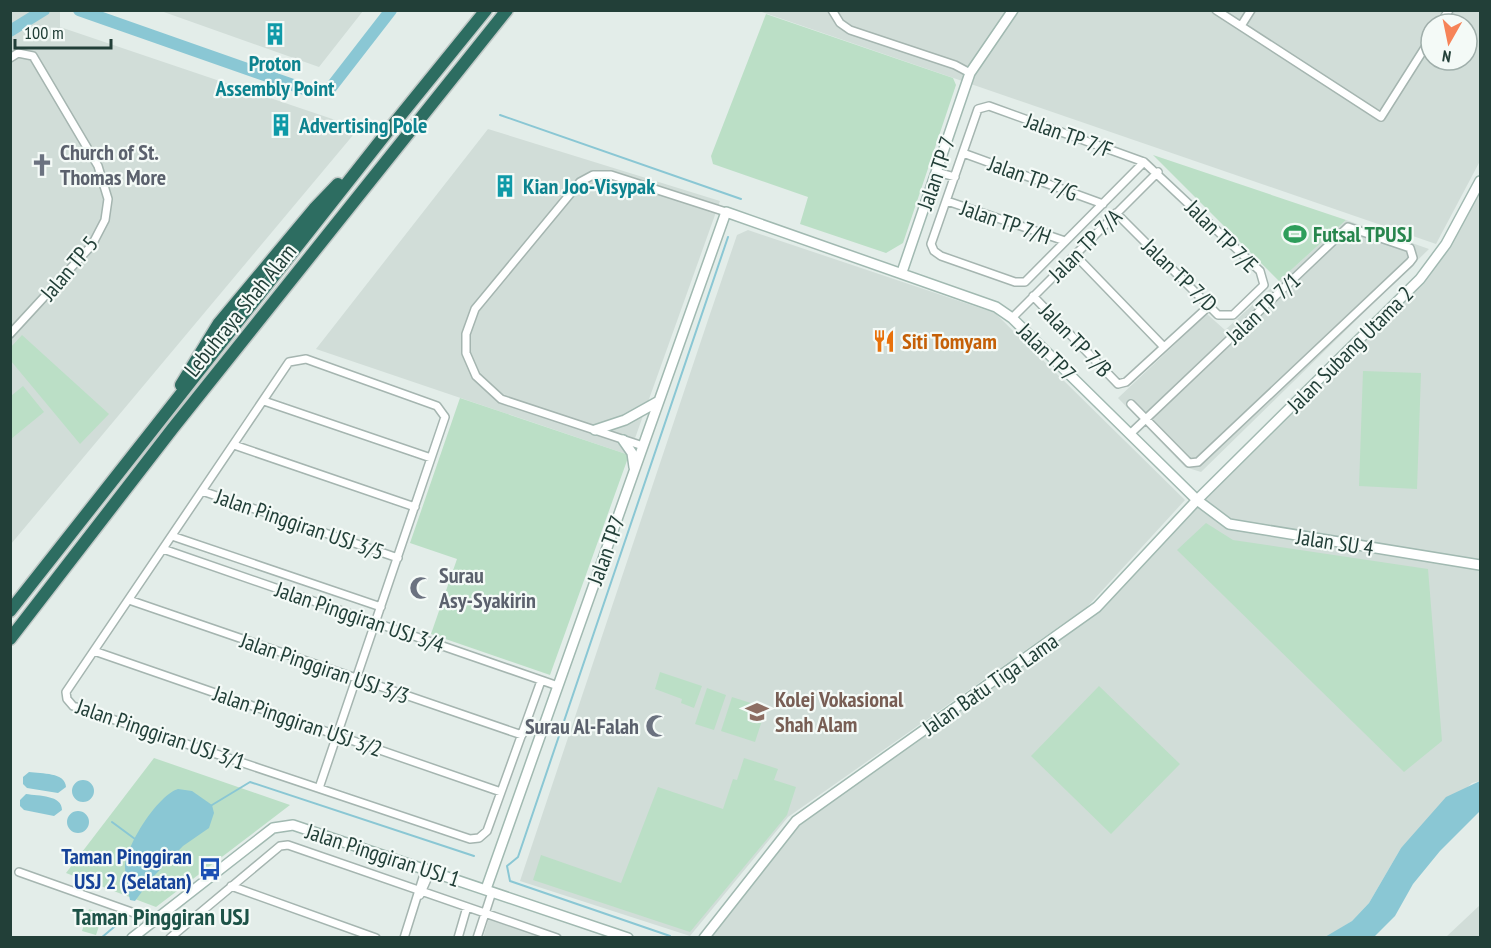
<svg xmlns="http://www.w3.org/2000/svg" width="1491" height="948" font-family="'PT Sans Narrow',sans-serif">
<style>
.built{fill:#d1ddd8;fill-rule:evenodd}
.green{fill:#bbdfc6}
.water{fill:#8ac7d4}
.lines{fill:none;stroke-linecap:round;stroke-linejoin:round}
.stream{stroke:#8ac7d4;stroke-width:2}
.river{stroke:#8ac7d4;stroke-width:12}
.street-casing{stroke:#a5b5b0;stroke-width:10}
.secondary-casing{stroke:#a1b9b1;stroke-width:12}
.highway-casing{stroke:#c1c9c7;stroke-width:15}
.street{stroke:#fff;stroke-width:7}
.secondary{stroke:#fff;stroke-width:9}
.highway{stroke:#2d6d61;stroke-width:12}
.labels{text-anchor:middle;stroke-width:4.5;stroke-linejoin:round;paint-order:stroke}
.culture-label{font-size:22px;font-weight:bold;fill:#0d838f;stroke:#f4faf7;text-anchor:start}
.street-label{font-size:22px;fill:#223f38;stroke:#f4faf7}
.worship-label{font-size:22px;font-weight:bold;fill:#5b616d;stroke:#f4faf7;text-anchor:start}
.leisure-label{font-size:22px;font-weight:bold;fill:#27864d;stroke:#f4faf7;text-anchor:start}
.food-label{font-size:22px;font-weight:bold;fill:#c56008;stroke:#f4faf7;text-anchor:start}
.education-label{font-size:22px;font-weight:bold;fill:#785e54;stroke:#f4faf7;text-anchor:start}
.transit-label{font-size:22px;font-weight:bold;fill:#164399;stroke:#f4faf7;text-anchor:end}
.neighbourhood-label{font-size:24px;font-weight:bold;fill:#1d5247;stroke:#f4faf7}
</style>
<rect width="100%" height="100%" fill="#e3ede9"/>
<!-- built -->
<path class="built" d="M11,11H60V27L359,128L11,544Z
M161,11H363L319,67Z
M759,11H1480V161L1436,244ZM1431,24H1467V60H1431Z
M488,129L720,201L629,455L316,349Z
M1480,184V781L1472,783L1401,848L1369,903L1352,921L1325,938H699L795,819L1080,625L1097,610L1447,248Z
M1346,220L1429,249L1201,472L1185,467L1118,398L1207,314L1225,330Z
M748,230L995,313L1185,500L1087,607L788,817L690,936L520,881L709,317L737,235Z
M1480,905V937H1446Z
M489,918L546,938H483Z"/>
<!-- green -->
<path class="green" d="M766,14L953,78L956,85L903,243L886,253L800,224L808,197L713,164L711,156Z
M1153,155L1346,220L1279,281Z
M22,335L109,414L80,444L11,361V347Z
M1363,371L1421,373L1417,489L1359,486Z
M23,386L44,412L11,439V396Z
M460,398L629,455L550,675L431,634L457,559L410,543Z
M1206,523L1233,540L1428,569L1442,741L1404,772L1177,550Z
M660,672L702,686L694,708L681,703L682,699L655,689Z
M1099,686L1180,764L1111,834L1031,756Z
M707,688L726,695L714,730L695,724Z
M732,697L766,708L755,742L721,731Z
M154,758L290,805L156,907L66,873Z
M744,758L778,769L774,780L796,787L787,815L690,932L533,880L541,855L621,883L658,787L723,809L733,779L737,780Z
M89,909L103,914L96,935L82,931Z"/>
<!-- water -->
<path class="water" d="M29,772C42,774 65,772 66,787L58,793L27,788L23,784V777Z
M72 791a11 11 0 1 1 22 0a11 11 0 1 1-22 0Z
M1480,781V811L1440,851L1413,884L1395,916L1374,937H1325L1352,921L1369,903L1401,848L1446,797Z
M178,789L192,791L212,805L214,813L209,828L183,846L152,878L135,901L130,900C128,889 125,878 125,867C126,845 158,795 178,789Z
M26,794C39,796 62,795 62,810L54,816L24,810L20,806V800Z
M67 822a11 11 0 1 1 22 0a11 11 0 1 1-22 0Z"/>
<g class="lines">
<!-- stream -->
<path class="stream" d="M500,115L741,199
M212,805L250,782L474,856
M112,822L135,839
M670,936L510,881L507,866L518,857L728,237
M101,938L126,917"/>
<!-- river -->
<path class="river" d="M79,10L310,91L329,90L391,10
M10,31L44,10"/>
<!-- street casing -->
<g class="street-casing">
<path id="street" d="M832,10L840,23L850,30L955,65L970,73
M1216,10L1381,117L1431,38
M1440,24L1449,10
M1241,26L1251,10
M10,58L18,53L33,56L98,166L108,199L105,220L92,245L10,334
M963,153L1103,204
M937,172L955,177
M947,201L1065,241
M1116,213L1218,315H1233L1264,285L1260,271L1144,162L989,106L978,109L931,244L934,251L941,256L1015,282H1025L1144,162
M1075,255L1163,346
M1033,296L1118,384L1126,382L1209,306
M1012,318L1158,172
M264,401L431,458
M1130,434C1202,365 1275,296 1348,227L1410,248L1413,258L1410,262L1198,462L1189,463L1131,404
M234,445L415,507
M643,446L501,399L476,376L466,353V334L475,309L580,182L593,175H611L726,212
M202,491L398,558
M172,536L381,607
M163,549L558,686
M129,600L522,735
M94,651L501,792
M319,788L445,417L437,406L306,359L289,362L66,692L67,699L73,706L470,839L479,838L487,831L541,681
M19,872L154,920
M231,886L376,938
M420,895L431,870
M170,938L280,846L288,845L557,938
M404,938L426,868
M458,938L467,907
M477,938L492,892"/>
</g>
<!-- secondary casing -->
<g class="secondary-casing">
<path id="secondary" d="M902,272L970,73L1013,10
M595,430L625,420L659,401
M623,440L632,453L634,467
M486,889L726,212L996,307L1012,318L1197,500L1229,524L1480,565
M132,938L273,828L293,825L628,938
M704,938L796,821L1097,607L1197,500L1420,279L1446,244L1480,181"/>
</g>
<!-- highway casing -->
<g class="highway-casing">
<path id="highway" d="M181,385L219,323L314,209L338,184
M10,611L392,126L486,10
M10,639L173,428L507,10"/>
</g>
<!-- street -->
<use href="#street" class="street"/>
<!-- secondary -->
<use href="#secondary" class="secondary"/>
<!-- highway -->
<use href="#highway" class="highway"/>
</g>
<!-- icons -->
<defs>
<g id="building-bare" transform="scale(1.8)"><path d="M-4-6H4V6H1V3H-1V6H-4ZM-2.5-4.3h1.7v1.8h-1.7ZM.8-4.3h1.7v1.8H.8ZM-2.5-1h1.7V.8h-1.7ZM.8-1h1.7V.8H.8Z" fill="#0f9aa8" stroke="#f4faf7" stroke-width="2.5" paint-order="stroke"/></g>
<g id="church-bare" transform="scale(1.8)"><path d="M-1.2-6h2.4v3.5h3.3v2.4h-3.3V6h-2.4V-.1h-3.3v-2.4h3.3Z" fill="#6b7280" stroke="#f4faf7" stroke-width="2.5" paint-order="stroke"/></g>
<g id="stadium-bare" transform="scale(1.8)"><path d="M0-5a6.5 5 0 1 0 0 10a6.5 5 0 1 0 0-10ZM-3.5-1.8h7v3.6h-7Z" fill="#2e9e5b" stroke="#f4faf7" stroke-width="2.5" paint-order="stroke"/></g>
<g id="restaurant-bare" transform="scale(1.8)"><path d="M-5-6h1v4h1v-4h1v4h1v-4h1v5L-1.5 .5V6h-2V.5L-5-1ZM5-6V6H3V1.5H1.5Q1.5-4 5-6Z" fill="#e8710a" stroke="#f4faf7" stroke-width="2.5" paint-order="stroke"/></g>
<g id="mosque-bare" transform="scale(1.8)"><path d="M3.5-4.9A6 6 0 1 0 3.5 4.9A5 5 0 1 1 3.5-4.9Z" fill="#6b7280" stroke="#f4faf7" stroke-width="2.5" paint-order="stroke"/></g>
<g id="school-bare" transform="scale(1.8)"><path d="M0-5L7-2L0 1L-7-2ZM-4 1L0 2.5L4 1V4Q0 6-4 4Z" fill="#8d6e63" stroke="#f4faf7" stroke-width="2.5" paint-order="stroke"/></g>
<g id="bus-bare" transform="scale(1.8)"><path d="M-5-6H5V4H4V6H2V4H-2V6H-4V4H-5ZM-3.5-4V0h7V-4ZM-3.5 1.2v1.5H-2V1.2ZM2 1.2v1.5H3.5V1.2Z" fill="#1a4fb4" stroke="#f4faf7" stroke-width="2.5" paint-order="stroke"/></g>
</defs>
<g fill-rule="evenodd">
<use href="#building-bare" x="275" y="34"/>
<use href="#building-bare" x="281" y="125"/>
<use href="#church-bare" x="42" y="165"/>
<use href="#building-bare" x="505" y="186"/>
<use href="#stadium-bare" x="1295" y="234"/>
<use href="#restaurant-bare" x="884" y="341"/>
<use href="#mosque-bare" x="421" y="588"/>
<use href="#school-bare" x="757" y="712"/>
<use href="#mosque-bare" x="657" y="726"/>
<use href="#bus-bare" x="210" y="869"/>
</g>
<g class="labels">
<!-- culture labels -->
<g class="culture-label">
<text x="275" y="71" text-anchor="middle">Proton<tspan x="275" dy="25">Assembly Point</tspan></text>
<text x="299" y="133">Advertising Pole</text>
<text x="523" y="194">Kian Joo-Visypak</text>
</g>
<!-- street labels -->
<g class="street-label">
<text transform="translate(1069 135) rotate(20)" y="8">Jalan TP 7/F</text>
<text transform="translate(936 173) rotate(-71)" y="8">Jalan TP 7</text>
<text transform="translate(1033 178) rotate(20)" y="8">Jalan TP 7/G</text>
<text transform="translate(1006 222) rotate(19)" y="8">Jalan TP 7/H</text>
<text transform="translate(1222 236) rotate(45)" y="8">Jalan TP 7/E</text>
<text transform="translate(1085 245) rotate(-45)" y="8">Jalan TP 7/A</text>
<text transform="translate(69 268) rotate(-50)" y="8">Jalan TP 5</text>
<text transform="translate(1180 275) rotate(44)" y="8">Jalan TP 7/D</text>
<text transform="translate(1263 308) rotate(-43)" y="8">Jalan TP 7/1</text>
<text transform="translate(240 310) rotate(-51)" y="8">Lebuhraya Shah Alam</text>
<text transform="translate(1076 340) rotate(46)" y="8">Jalan TP 7/B</text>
<text transform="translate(1350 349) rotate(-45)" y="8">Jalan Subang Utama 2</text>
<text transform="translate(1047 352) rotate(45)" y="8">Jalan TP7</text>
<text transform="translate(300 524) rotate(19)" y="8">Jalan Pinggiran USJ 3/5</text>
<text transform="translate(1335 542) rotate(9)" y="8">Jalan SU 4</text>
<text transform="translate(606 550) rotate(-70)" y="8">Jalan TP7</text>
<text transform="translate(360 617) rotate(19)" y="8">Jalan Pinggiran USJ 3/4</text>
<text transform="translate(325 668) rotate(19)" y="8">Jalan Pinggiran USJ 3/3</text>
<text transform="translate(990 684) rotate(-35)" y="8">Jalan Batu Tiga Lama</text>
<text transform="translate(298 721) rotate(19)" y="8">Jalan Pinggiran USJ 3/2</text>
<text transform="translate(161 734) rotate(19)" y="8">Jalan Pinggiran USJ 3/1</text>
<text transform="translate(383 855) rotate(18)" y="8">Jalan Pinggiran USJ 1</text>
</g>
<!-- worship labels -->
<g class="worship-label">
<text x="60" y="160">Church of St.<tspan x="60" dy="25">Thomas More</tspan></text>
<text x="439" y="583">Surau<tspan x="439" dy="25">Asy-Syakirin</tspan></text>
<text x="639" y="734" text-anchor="end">Surau Al-Falah</text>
</g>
<!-- leisure labels -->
<g class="leisure-label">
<text x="1313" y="242">Futsal TPUSJ</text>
</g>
<!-- food labels -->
<g class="food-label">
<text x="902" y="349">Siti Tomyam</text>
</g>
<!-- education labels -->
<g class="education-label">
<text x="775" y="707">Kolej Vokasional<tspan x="775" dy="25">Shah Alam</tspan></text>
</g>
<!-- transit labels -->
<g class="transit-label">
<text x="192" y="864">Taman Pinggiran<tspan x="192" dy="25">USJ 2 (Selatan)</tspan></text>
</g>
<!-- neighbourhood labels -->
<g class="neighbourhood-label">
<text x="161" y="925">Taman Pinggiran USJ</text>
</g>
</g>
<!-- border -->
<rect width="1491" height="948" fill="none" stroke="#223f38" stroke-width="24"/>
<!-- north arrow -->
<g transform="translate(1449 42) rotate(189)"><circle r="28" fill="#f4faf7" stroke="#a0afab" stroke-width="1.5"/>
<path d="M0-4.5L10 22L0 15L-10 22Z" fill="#f68358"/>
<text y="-9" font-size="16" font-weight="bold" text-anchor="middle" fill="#223f38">N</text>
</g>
<!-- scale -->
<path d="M15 39v9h96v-9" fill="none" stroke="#223f38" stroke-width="3"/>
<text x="24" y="39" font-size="18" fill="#223f38" stroke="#f4faf7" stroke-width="4.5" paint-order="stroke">100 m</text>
</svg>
